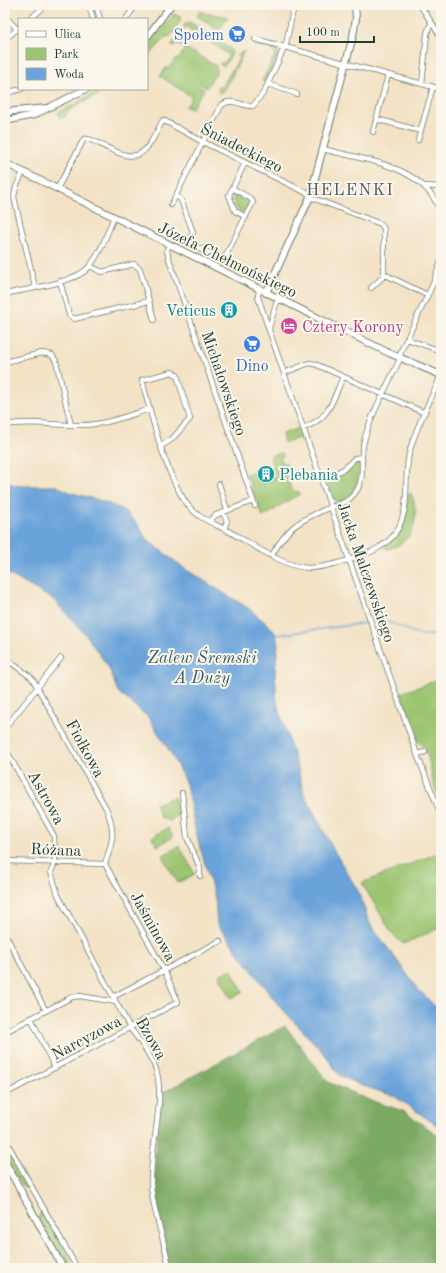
<svg xmlns="http://www.w3.org/2000/svg" width="446" height="1273" font-family="'Old Standard TT',serif">
<style>
.green{fill:#9bc571;stroke:#5d8152}
.forest{fill:#7caa63;stroke:#4e744c}
.water{fill:#6ba3da;stroke:#457087}
.lines{fill:none;stroke-linecap:round;stroke-linejoin:round}
.stream{stroke:#6ba3da;stroke-width:1.5}
.street-casing{stroke:#697767;stroke-width:6}
.secondary-casing{stroke:#697767;stroke-width:8}
.street{stroke:#fff;stroke-width:4.5}
.secondary{stroke:#fff;stroke-width:6}
.labels{text-anchor:middle;stroke-width:4;stroke-linejoin:round;paint-order:stroke}
.shop-label{font-size:16px;fill:#366cbe;stroke:#fbf7ec;text-anchor:end}
.street-label{font-size:16px;fill:#1f3d34;stroke:#fbf7ec}
.culture-label{font-size:16px;fill:#0d838f;stroke:#fbf7ec;text-anchor:end}
.hotel-label{font-size:16px;fill:#b23c85;stroke:#fbf7ec;text-anchor:start}
.neighbourhood-label{font-size:17px;letter-spacing:1px;fill:#555d65;stroke:#fbf7ec}
.water-label{font-size:17px;font-style:italic;fill:#365c66;stroke:#fbf7ec}
</style>
<rect width="100%" height="100%" fill="#fbf7ec"/>
<filter id="ink" filterUnits="userSpaceOnUse"><feTurbulence type="fractalNoise" baseFrequency=".025" numOctaves="2"/><feDisplacementMap in="SourceGraphic" scale="8" xChannelSelector="R" yChannelSelector="G"/><feConvolveMatrix kernelMatrix="1 2 1 2 8 2 1 2 1" color-interpolation-filters="sRGB"/></filter>
<filter id="wash" filterUnits="userSpaceOnUse"><feTurbulence type="fractalNoise" baseFrequency=".012" numOctaves="4" result="noise"/><feDisplacementMap in="SourceGraphic" scale="16" xChannelSelector="R" yChannelSelector="G"/><feGaussianBlur stdDeviation="0.9" result="paint"/><feColorMatrix in="noise" values="0 0 0 0 0 0 0 0 0 0 0 0 0 0 0 0 0 1.4 0 .05"/><feComposite in="paint" operator="in"/></filter>
<g filter="url(#wash)">
<rect width="100%" height="100%" fill="#f3e2c5"/>
<!-- green -->
<path class="green" d="M200,11L209,15V13L228,17L219,31L197,16Z
M174,14L182,18L170,37H166L147,58V48Z
M190,22L230,49L232,54L224,66L219,64L221,62L224,63L229,55L185,26L180,35L184,38L183,41L177,37L186,23Z
M174,41L216,66V73L206,88L200,84L198,86L204,90L191,109L184,106H187L192,97L160,76L166,68H169L175,59L178,60L185,49L176,43L173,47L172,46Z
M257,42L276,47L279,52L267,81L264,82L262,81L276,53L272,51V49L253,45Z
M244,51L225,90L219,93L218,87H221L240,58L237,56Z
M99,89H108L68,111L65,118L62,117L60,118L58,112L75,104Z
M233,193L250,201L245,213L238,210L232,196Z
M298,428L302,440L300,441L299,438L284,443L282,434Z
M282,453L283,456L280,457L283,464L286,463L287,465L283,466L292,491L299,492L300,494C286,500 276,510 263,517L246,474L259,469L260,480L264,483L274,480L273,477L276,476L270,457L272,455Z
M356,461L359,464C359,482 356,494 339,502L334,500L328,487L329,482Z
M411,493C421,517 415,544 386,549L385,548C400,531 407,517 408,494Z
M441,679V803C438,795 434,787 432,778C430,767 429,749 418,741L401,693Z
M174,797L179,814L170,821L161,818L155,804Z
M168,828L173,837L157,846L152,837Z
M179,846L195,874L178,883L162,856Z
M441,852V931L437,929L403,944L391,932L362,883Z
M231,969L243,992L231,998L219,975Z
M6,1145L28,1184L26,1188C17,1184 3,1154 6,1145Z
M44,1212L70,1259V1266L65,1265L39,1219V1215Z"/>
<!-- forest -->
<path class="forest" d="M285,1026L328,1082L369,1100L403,1111L441,1137V1268H169L156,1198L155,1154L162,1093Z"/>
<!-- water -->
<path class="water" d="M5,482L20,486H56L72,493L99,500L124,510L137,523L147,540L188,571L248,608L274,630L278,643L275,673L277,703L298,769L304,794L333,849L358,891L370,924L418,989L441,1012V1126H438L394,1096L360,1085L339,1075L327,1057L275,1001L217,924L215,898L197,837L186,784L172,755L148,717L118,692L109,668L86,635L54,600L5,572Z"/>
<g class="lines">
<!-- stream -->
<path class="stream" d="M377,622C399,618 421,647 441,630
M276,635L366,623"/>
</g>
</g>
<g filter="url(#ink)">
<g class="lines">
<!-- street casing -->
<g class="street-casing">
<path id="street" d="M89,5L93,19
M96,5L100,19
M420,5L441,37
M5,16L17,29
M30,19L46,5
M126,19L136,5
M5,39L19,28
M255,39L441,89
M268,84L297,94
M422,84L427,34L429,27L432,24
M5,93L22,89
M376,119L421,131
M373,132L388,75
M418,140L433,87
M323,149C366,161 424,164 441,213
M245,163L229,195L235,211L246,217
M23,172L16,187L14,197L35,287
M425,186L441,187
M57,189L84,139C89,138 93,141 98,143C139,165 143,159 163,120L203,142L311,195
M176,195L181,200L193,232L189,243
M310,197L381,224L384,229V274L427,295
M171,205L221,106C231,96 242,107 253,106L264,92L286,44L294,5
M179,239L220,258L225,257L253,202L250,198L232,188
M169,244L167,250L168,256L255,506
M60,281L69,315L74,319L149,301L140,269L134,264L102,272L90,266
M371,288L385,275
M259,289L258,297L269,330L418,757L441,815
M5,294C26,289 76,283 89,267C101,253 107,233 114,217
M149,301L154,320
M269,328L278,298
M407,339L441,351
M5,362L42,353L52,355L56,361L71,425
M284,373L309,363L315,364L425,413
M5,425C33,420 54,426 81,425C105,425 127,416 150,409
M303,428C330,419 332,401 343,377
M161,446L171,440L190,419L177,375L172,372L142,380C151,415 166,476 187,504C197,518 215,524 230,532C252,544 283,567 309,568C324,568 341,562 356,558C371,552 384,547 394,535C413,509 402,478 410,450C417,424 431,400 441,375
M321,480L344,469L355,458L362,457
M219,484L227,510
M223,513L227,521L224,529
M209,521L216,515L253,501
M272,555C288,527 297,522 326,509C337,505 348,503 355,493C365,481 361,466 362,452C365,424 387,387 399,361L401,351L433,284L441,261
M5,658L32,678L106,808C116,831 113,841 105,864
M5,728L61,658
M5,748L54,836L55,862L51,872L58,895L130,1028C139,1040 149,1052 155,1067C167,1096 149,1151 151,1185C153,1213 165,1240 169,1268
M417,754L425,752
M182,793L187,837L200,868V876
M5,861L105,864
M5,934L46,1011
M113,997L220,941
M31,1018L55,1068
M5,1032L72,997L80,996L116,1002
M5,1094L178,1002L164,970L105,864
M5,1139L77,1268"/>
</g>
<!-- secondary casing -->
<g class="secondary-casing">
<path id="secondary" d="M147,37L171,5
M5,112L47,108
M5,121L34,115L86,89
M5,163L389,353L441,375
M266,293L310,197L353,36L356,18L355,5
M5,1162L63,1268"/>
</g>
<!-- street -->
<use href="#street" class="street"/>
<!-- secondary -->
<use href="#secondary" class="secondary"/>
</g>
</g>
<!-- icons -->
<defs>
<g id="supermarket-disc" transform="scale(0.9)"><circle r="9.5" fill="#3f7fe0" stroke="#fbf7ec"/><path d="M-6-5.5h2.5l.6 2H6L4.5 2H-2.5L-4.4-4H-6ZM-1.5 3.2a1.3 1.3 0 1 0 .1 0ZM3 3.2a1.3 1.3 0 1 0 .1 0Z" fill="#fff"/></g>
<g id="building-disc" transform="scale(0.9)"><circle r="9.5" fill="#0f9aa8" stroke="#fbf7ec"/><path d="M-4-6H4V6H1V3H-1V6H-4ZM-2.5-4.3h1.7v1.8h-1.7ZM.8-4.3h1.7v1.8H.8ZM-2.5-1h1.7V.8h-1.7ZM.8-1h1.7V.8H.8Z" fill="#fff"/></g>
<g id="hotel-disc" transform="scale(0.9)"><circle r="9.5" fill="#d1479c" stroke="#fbf7ec"/><path d="M-6-4.5h1.5V1H6V5H4.5V3h-9V5H-6ZM-4 0a1.8 1.8 0 1 1 3.6 0ZM.5 0V-2.5h3Q6-2.5 6 0Z" fill="#fff"/></g>
</defs>
<g fill-rule="evenodd">
<use href="#supermarket-disc" x="237" y="34"/>
<use href="#building-disc" x="229" y="310"/>
<use href="#hotel-disc" x="289" y="326"/>
<use href="#supermarket-disc" x="252" y="344"/>
<use href="#building-disc" x="266" y="474"/>
</g>
<g class="labels">
<!-- shop labels -->
<g class="shop-label">
<text x="224" y="40">Społem</text>
<text x="252" y="371" text-anchor="middle">Dino</text>
</g>
<!-- street labels -->
<g class="street-label">
<text transform="translate(242 147) rotate(27)" y="6">Śniadeckiego</text>
<text transform="translate(228 259) rotate(26)" y="6">Józefa Chełmońskiego</text>
<text transform="translate(225 383) rotate(71)" y="6">Michałowskiego</text>
<text transform="translate(367 572) rotate(71)" y="6">Jacka Malczewskiego</text>
<text transform="translate(86 748) rotate(61)" y="6">Fiołkowa</text>
<text transform="translate(47 797) rotate(61)" y="6">Astrowa</text>
<text transform="translate(56 849) rotate(2)" y="6">Różana</text>
<text transform="translate(154 926) rotate(61)" y="6">Jaśminowa</text>
<text transform="translate(86 1037) rotate(-28)" y="6">Narcyzowa</text>
<text transform="translate(152 1038) rotate(60)" y="6">Bzowa</text>
</g>
<!-- culture labels -->
<g class="culture-label">
<text x="216" y="316">Veticus</text>
<text x="279" y="480" text-anchor="start">Plebania</text>
</g>
<!-- hotel labels -->
<g class="hotel-label">
<text x="302" y="332">Cztery Korony</text>
</g>
<!-- neighbourhood labels -->
<g class="neighbourhood-label">
<text x="350" y="195">HELENKI</text>
</g>
<!-- water labels -->
<g class="water-label">
<text x="202" y="663">Zalew Śremski<tspan x="202" dy="20">A Duży</tspan></text>
</g>
</g>
<!-- margin -->
<rect width="446" height="1273" fill="none" stroke="#fbf7ec" stroke-width="20"/>
<!-- legend -->
<rect x="18" y="18" width="130" height="72" fill="#fbf7ec" stroke="#a3ada2"/>
<rect x="26" y="31" width="20" height="6" fill="#ffffff" stroke="#a3ada2"/>
<text x="54" y="38" font-size="12" fill="#1f3d34">Ulica</text>
<rect x="26" y="48" width="20" height="12" fill="#9bc571" stroke="#a3ada2"/>
<text x="54" y="58" font-size="12" fill="#1f3d34">Park</text>
<rect x="26" y="68" width="20" height="12" fill="#6ba3da" stroke="#a3ada2"/>
<text x="54" y="78" font-size="12" fill="#1f3d34">Woda</text>
<!-- scale -->
<path d="M300 36v6h74v-6" fill="none" stroke="#1f3d34" stroke-width="2"/>
<text x="306" y="36" font-size="12" fill="#1f3d34" stroke="#fbf7ec" stroke-width="3" paint-order="stroke">100 m</text>
</svg>
